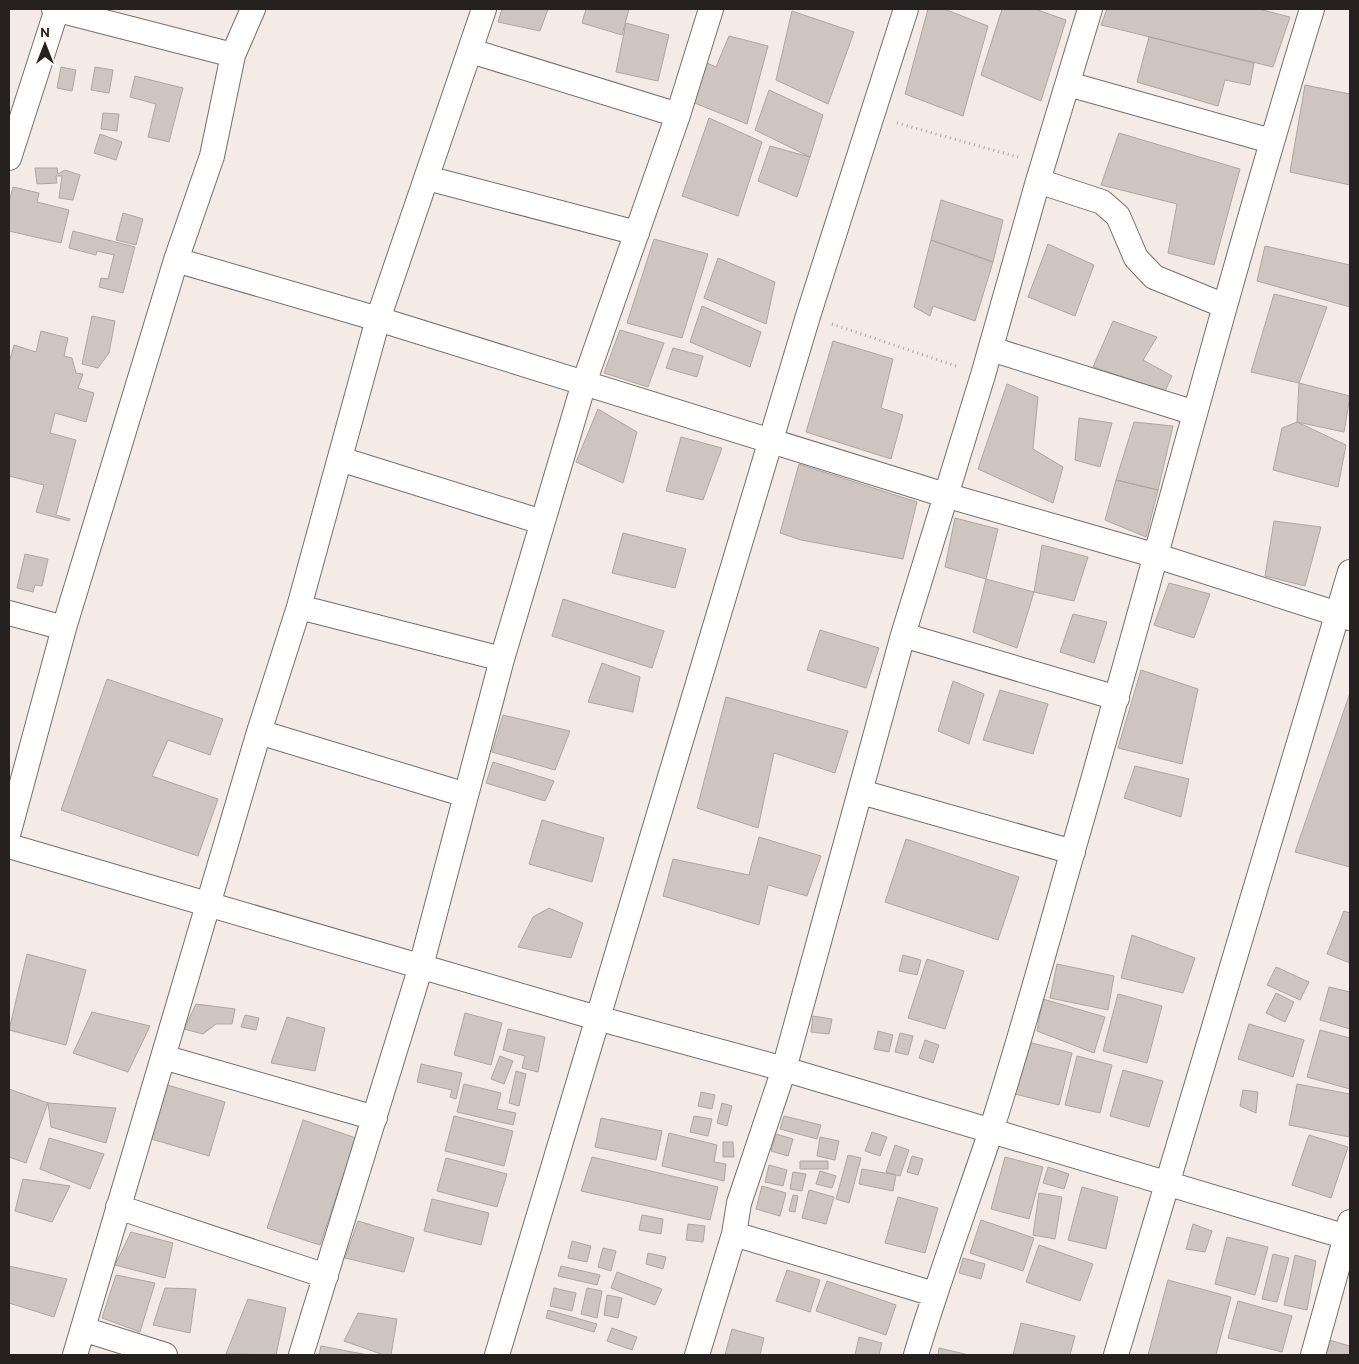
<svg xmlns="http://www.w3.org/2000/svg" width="1359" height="1364" font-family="Overpass,sans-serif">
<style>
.building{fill:#cec4c0;stroke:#afa6a2}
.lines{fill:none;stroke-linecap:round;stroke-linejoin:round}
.street-casing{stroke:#776e6b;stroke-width:26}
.path{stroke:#aca4a1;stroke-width:3;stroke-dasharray:1 4;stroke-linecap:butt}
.street{stroke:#fff;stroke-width:24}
</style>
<rect width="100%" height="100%" fill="#f4eae6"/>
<!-- building -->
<path class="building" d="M502,9H548L540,31L498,22Z
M586,9H629L622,35L582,23Z
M928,9H944L988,26L963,116L905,94Z
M1002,9H1035L1066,20L1041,101L981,75Z
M1107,9H1259L1290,17L1273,67L1101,25Z
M792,11L854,32L828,104L776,80Z
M626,23L669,35L658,81L616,72Z
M729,36L768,46L747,124L692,102L707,63L716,67Z
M1149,37L1254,63L1250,85L1225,80L1218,106L1137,82Z
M61,67L76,70L72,91L57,88Z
M95,67L113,70L109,93L91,90Z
M135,76L183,88L169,142L148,137L156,104L130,97Z
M1305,85L1350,94V185L1290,172Z
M769,90L823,115L810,157L755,130Z
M103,113L119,114L117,131L101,129Z
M709,118L762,142L738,216L682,196Z
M1119,133L1240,169L1214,265L1168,253L1177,204L1101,185Z
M100,134L122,142L116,160L94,153Z
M770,146L810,157L797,197L758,181Z
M35,168H57L58,174L65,170L80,175L73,200L59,198L62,176H56L57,183L37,184Z
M13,187L39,193L37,202L69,210L61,243L9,231V203Z
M941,200L1003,220L993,262L931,240Z
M123,213L143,219L136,245L116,240Z
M73,231L135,247L123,293L99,287L101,278L108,279L114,255L97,251L96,255L69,248Z
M654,239L708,254L682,338L627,323Z
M931,240L993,262L975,321L933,306L930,316L914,307Z
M1048,244L1094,265L1075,316L1028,297Z
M1265,246L1350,265V307L1257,281Z
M718,258L775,282L766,324L704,298Z
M1274,294L1327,307L1299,383L1251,372Z
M702,306L761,332L750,367L690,342Z
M92,316L115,321L109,353L98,368L82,364Z
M1113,321L1157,337L1143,360L1172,376L1165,391L1093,367Z
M620,330L664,343L648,387L604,373Z
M41,331L68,338L64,356L72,358L76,373L83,374L78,388L94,393L86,422L55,413L50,433L76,440L56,515L70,519L69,521L36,512L44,485L9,476V363L14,345L36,352Z
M833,341L893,359L881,408L903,415L891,459L806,432Z
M673,348L703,356L697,377L666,368Z
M1299,383L1350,396L1344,432L1297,422Z
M1007,384L1038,397L1033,449L1063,467L1053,503L978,469Z
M598,409L637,432L623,483L576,462Z
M1079,418L1112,423L1100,467L1075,460Z
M1134,422L1173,426L1158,490L1116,480Z
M1297,422L1346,445L1338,487L1273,470L1282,428Z
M681,437L722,448L703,500L666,491Z
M799,464L917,502L903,559L801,540L780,533Z
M1116,480L1158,490L1146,537L1105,520Z
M955,518L998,529L986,579L945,567Z
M1274,521L1321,527L1305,586L1265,576Z
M623,533L686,549L675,588L612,573Z
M1042,545L1088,557L1074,601L1034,592Z
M25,554L48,559L42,586L35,585L33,592L17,588Z
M986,579L1034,592L1017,648L973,632Z
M1169,583L1210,594L1194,638L1154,625Z
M563,599L664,631L652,668L552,636Z
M1073,614L1107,622L1094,663L1060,652Z
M820,630L879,648L866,688L807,670Z
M602,663L640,677L633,712L588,702Z
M1141,670L1198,689L1182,764L1118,748Z
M107,679L223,719L210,755L168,740L152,776L218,799L198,856L61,810Z
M953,681L984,694L969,744L938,731Z
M1000,690L1048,704L1033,754L983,740Z
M1350,693V867L1295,852Z
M726,697L848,731L835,773L774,753L758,828L697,808Z
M503,715L570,731L555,770L492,752Z
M493,762L554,781L545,801L486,783Z
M1135,766L1189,779L1181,817L1124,798Z
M542,820L604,838L592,882L529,864Z
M759,837L821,856L807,896L768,885L759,925L663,896L673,859L749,875Z
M906,839L1019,877L998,940L885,902Z
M549,908L583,923L571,958L518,947L533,917Z
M1344,911L1350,913V963L1327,954Z
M1132,935L1195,958L1183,993L1121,978Z
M27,954L86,970L66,1045L9,1030Z
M903,955L921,960L917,975L899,971Z
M927,959L964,971L945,1029L908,1018Z
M1057,964L1114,976L1108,1010L1050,998Z
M1276,967L1309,982L1300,1000L1267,985Z
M1329,987L1350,992V1029L1320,1020Z
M1276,993L1294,1002L1285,1022L1266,1013Z
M1118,994L1162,1006L1147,1063L1103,1051Z
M1043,999L1105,1017L1094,1053L1037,1031Z
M196,1004L235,1009L232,1024H216L203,1034L184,1029Z
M92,1012L150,1026L128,1072L73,1053Z
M465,1013L502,1023L491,1065L454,1055Z
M245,1015L259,1018L256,1030L241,1027Z
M813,1016L832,1019L829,1034L811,1032Z
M287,1017L325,1028L315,1071L271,1063Z
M1249,1024L1304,1040L1293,1077L1238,1059Z
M508,1029L545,1037L538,1072L522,1068L525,1056L503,1050Z
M1320,1030L1350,1038V1089L1307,1077Z
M878,1031L893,1035L889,1052L874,1049Z
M900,1033L913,1036L908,1055L895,1052Z
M925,1040L939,1045L933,1063L919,1058Z
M1028,1042L1072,1053L1059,1105L1015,1094Z
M500,1056L513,1061L504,1084L491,1079Z
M1077,1056L1112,1065L1100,1113L1065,1105Z
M421,1064L462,1073L456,1099L450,1097L452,1090L417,1082Z
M1123,1070L1163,1081L1149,1127L1110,1116Z
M516,1071L526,1074L519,1106L509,1103Z
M164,1084L225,1102L209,1156L148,1138Z
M464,1084L501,1093L497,1109L516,1113L513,1125L457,1112Z
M1297,1084L1350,1094L1349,1137L1289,1125Z
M9,1089L48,1103L26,1163L9,1157Z
M1243,1090L1258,1092L1256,1113L1240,1106Z
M701,1092L715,1095L712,1109L698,1106Z
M48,1103L116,1108L106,1143L51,1127Z
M722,1103L732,1106L727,1126L717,1123Z
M454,1116L513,1131L504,1166L445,1151Z
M694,1116L712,1119L708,1136L690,1132Z
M784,1116L821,1125L817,1139L780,1129Z
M601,1118L662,1131L656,1160L595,1147Z
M303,1120L356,1138L320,1245L267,1228Z
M872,1132L887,1137L880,1156L865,1151Z
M669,1133L717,1145L714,1162L726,1164L724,1181L662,1166Z
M776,1134L793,1139L788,1156L771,1151Z
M1309,1135L1348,1147L1331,1198L1292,1185Z
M820,1137L839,1141L835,1160L817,1156Z
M49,1138L104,1154L90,1189L40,1169Z
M723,1142H733L734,1157H723Z
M895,1145L909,1150L900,1176L886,1172Z
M848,1155L861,1158L849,1203L836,1199Z
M912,1156L923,1159L918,1175L907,1172Z
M592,1157L718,1187L710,1220L581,1191Z
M1005,1157L1043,1167L1029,1219L991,1209Z
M446,1158L507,1174L497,1207L437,1191Z
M800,1161H828V1169H800Z
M769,1165L787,1170L783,1186L765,1182Z
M1048,1167L1069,1174L1064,1189L1043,1183Z
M862,1169L896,1175L893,1191L859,1184Z
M820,1171L836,1176L832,1188L816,1184Z
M793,1172L806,1174L802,1191L790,1189Z
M23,1179L70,1186L52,1222L15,1211Z
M762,1186L786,1193L780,1216L756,1209Z
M1082,1187L1118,1197L1106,1249L1068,1240Z
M809,1190L834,1197L826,1224L802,1218Z
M1039,1193L1062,1197L1055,1239L1033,1235Z
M793,1195L798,1196L795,1212L789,1211Z
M898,1197L938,1208L925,1253L885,1243Z
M432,1199L489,1213L481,1245L424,1231Z
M642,1215L663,1219L661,1234L639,1230Z
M981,1220L1034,1238L1023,1271L970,1253Z
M358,1221L414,1238L404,1272L345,1258Z
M688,1224L705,1226L703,1242L686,1240Z
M1193,1224L1212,1231L1205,1252L1186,1249Z
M131,1232L173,1243L165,1278L115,1265Z
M1227,1237L1268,1247L1255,1295L1215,1284Z
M572,1241L591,1246L587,1262L568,1258Z
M1039,1245L1093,1264L1080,1301L1026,1282Z
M603,1248L616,1251L611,1271L598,1267Z
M648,1253L666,1257L663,1269L646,1264Z
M1273,1254L1289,1258L1277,1302L1262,1299Z
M1295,1255L1316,1261L1307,1310L1284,1305Z
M963,1258L985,1264L981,1279L959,1273Z
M9,1266L67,1279L54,1317L9,1303Z
M561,1266L600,1275L597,1285L558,1276Z
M787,1270L820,1280L810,1312L776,1301Z
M617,1272L662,1289L655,1305L611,1288Z
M116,1275L155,1283L140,1332L102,1318Z
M1168,1280L1231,1297L1216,1355H1148Z
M827,1281L896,1305L886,1335L816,1311Z
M165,1288L196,1289L190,1333L153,1325Z
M554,1288L576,1293L572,1311L550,1306Z
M587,1288L602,1291L597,1318L581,1314Z
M607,1295L622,1298L618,1318L604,1315Z
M248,1299L286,1308L276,1355L226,1354Z
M1238,1301L1292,1316L1282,1352L1228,1338Z
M548,1310L597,1324L594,1332L546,1318Z
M358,1313L397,1319L391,1355H384L344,1341Z
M1021,1323L1075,1336L1070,1355H1013Z
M612,1328L637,1337L632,1350L607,1341Z
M732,1329L764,1338L760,1355H725Z
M859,1337L882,1343L879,1355H855Z
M1329,1340L1350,1346V1355H1325Z
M321,1346L368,1355H319Z
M939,1348L969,1355H938Z"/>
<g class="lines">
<!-- street casing -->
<g class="street-casing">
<path id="street" d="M54,9L233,55
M471,51L678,115
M1068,84L1271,141
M9,158L57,9
M427,178L637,233
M1038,181L1102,202L1118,216L1136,258L1154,277L1225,306
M176,260L378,319L945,495L1157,556L1350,618
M991,349L1195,413
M340,459L542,522
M299,607L502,659
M9,613L64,628
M903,635L1117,698
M259,732L466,795
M861,792L1073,852
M9,831L64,628L176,260L212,156L233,55L253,9
M9,846L597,1018L784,1069L1350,1238
M163,1057L375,1118
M118,1207L326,1276
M734,1234L934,1294
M83,1329L165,1355
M75,1355L259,732L299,607L378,319L484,9
M301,1355L421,966L502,659L584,383L678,115L711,9
M497,1355L808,316L906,9
M697,1355L734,1234L739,1203L784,1069L903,635L983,375L1038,181L1090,9
M916,1355C938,1281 965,1208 990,1134C1020,1041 1046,945 1073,850C1154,570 1226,288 1312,9
M1116,1355L1350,572
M1313,1355L1350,1222"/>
</g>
<!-- path -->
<path class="path" d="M897,123L1018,157
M832,324L959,367"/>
<!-- street -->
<use href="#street" class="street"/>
</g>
<!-- border -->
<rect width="1359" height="1364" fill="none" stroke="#252120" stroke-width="20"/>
<!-- north arrow -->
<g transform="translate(45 45)" stroke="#fff9f6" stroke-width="4" paint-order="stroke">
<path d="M0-4L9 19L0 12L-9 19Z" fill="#252120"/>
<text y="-8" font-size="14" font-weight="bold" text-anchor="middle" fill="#252120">N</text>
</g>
</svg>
